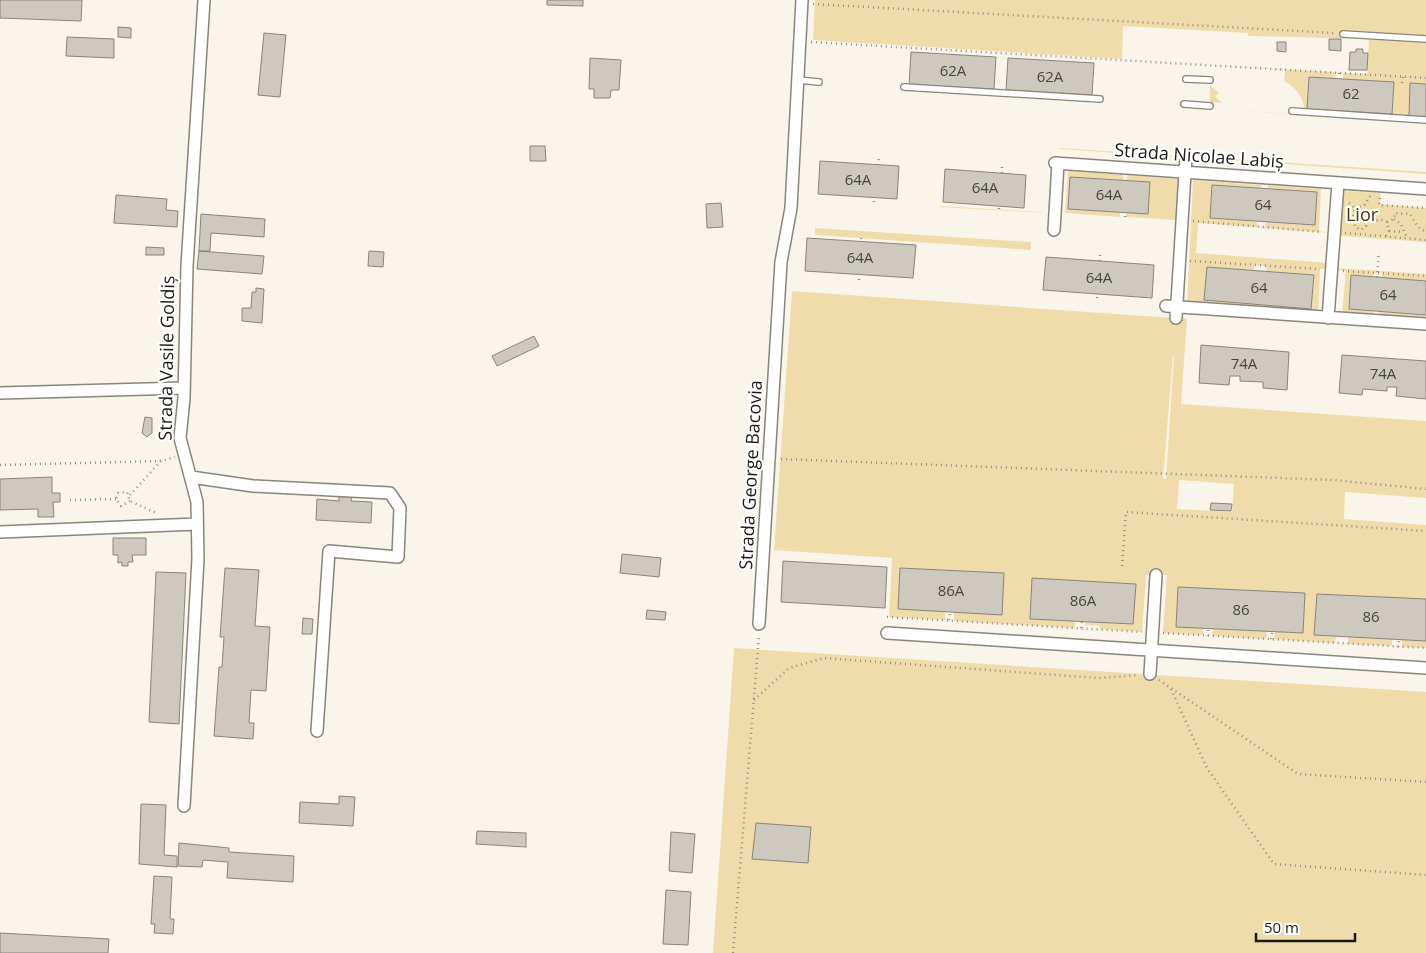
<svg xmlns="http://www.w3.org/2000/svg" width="1426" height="953" font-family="'Open Sans',sans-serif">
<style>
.green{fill:#f0dcaa;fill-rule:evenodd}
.building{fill:#cdc9bf;stroke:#88847a}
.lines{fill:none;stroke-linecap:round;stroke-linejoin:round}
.service-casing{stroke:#89857b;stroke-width:8}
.minor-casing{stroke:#89857b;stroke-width:14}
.path{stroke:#918e87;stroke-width:2.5;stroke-dasharray:1 4;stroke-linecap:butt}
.service{stroke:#fff;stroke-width:5.5}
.minor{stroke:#fff;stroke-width:11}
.labels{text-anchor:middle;stroke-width:4.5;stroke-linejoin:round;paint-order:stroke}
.number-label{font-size:15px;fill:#474540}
.street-label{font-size:18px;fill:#1a1915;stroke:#fff}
.park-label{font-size:18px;fill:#433200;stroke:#fff}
</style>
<rect width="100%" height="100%" fill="#faf5eb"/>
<!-- green -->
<path class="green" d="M815,0H1426V84L1410,83L1409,115L1426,117V120L1305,112C1303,97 1297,88 1284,81L1285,70L1211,65L1367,74L1369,39L1248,36V33L1123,26L1122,59L813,40ZM1336,73H1343V79L1394,82L1392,114L1308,109L1309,78L1335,79Z
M1210,85L1219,93L1215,96L1222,103L1210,102Z
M1209,109L1426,122V123Z
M1060,148L1176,156V157L1060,149Z
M1201,157L1426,172V174L1201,158Z
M1068,171L1123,175V180L1070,177L1068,209L1120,212V217L1065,213Z
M1128,175L1178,179L1176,220L1126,217V213L1150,182L1127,180Z
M1193,180L1261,185V188L1212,185L1210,218L1257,222V226L1265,227L1266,222L1314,225L1317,193L1268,189V185L1321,189L1319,231L1330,233L1198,223L1196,253L1328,263L1327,269H1320L1318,313L1263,309L1264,305L1311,308L1314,275L1267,271L1266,266L1255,265L1254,270L1207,267L1205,300L1255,304L1254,308L1187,304Z
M1343,191L1380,193V204L1426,208V242L1340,236Z
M940,206L1039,212L1045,213L940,207Z
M815,228L1031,242V250L815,235Z
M1337,268L1426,274V281L1382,278V273H1373V277L1351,275L1349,309L1373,311L1372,317L1342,315L1346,271L1337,270Z
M792,291L1187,319L1181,404L1426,421V498L1345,492L1344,519L1426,525V599L1317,594L1314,635L1336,637L1335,643L1274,639L1275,632L1303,633L1305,593L1178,587L1176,627L1203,628V635L1163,633L1167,575H1146L1142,632L1100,629L1099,626L1085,625V622L1133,624L1135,584L1032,578L1030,618L1075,621V628L954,621V612L1003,573L900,568L898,609L945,611V620L889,617L892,558L774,550ZM1173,355H1174L1166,479H1163ZM1179,480L1234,484L1232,512L1177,509Z
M1379,311L1426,315V320L1379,317Z
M1213,629L1267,631L1266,639L1212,636Z
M1348,637L1392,639V646L1348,644Z
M1402,640L1426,641V648L1402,647Z
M734,648L1426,692V953H713Z"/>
<!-- building -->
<path class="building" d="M0,0H82L81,21L0,18Z
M547,0H583V6L547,5Z
M118,27L131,28V38L118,37Z
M264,33L286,35L280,97L258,95Z
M67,37L114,39V58L66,56Z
M1329,39H1341V51L1329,50Z
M1277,42H1286V52L1277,51Z
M1356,49H1363V53H1368L1367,70H1349L1350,52H1356Z
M911,52L996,57L994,89L909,85Z
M590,58L621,60L619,90H611L610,98H594V89H589Z
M1008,58L1094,63L1092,95L1006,90Z
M1309,77L1394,82L1392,114L1307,109Z
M1410,83L1426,84V117L1409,116Z
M530,146H545L546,161H530Z
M820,161L899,166L897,199L818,194Z
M945,169L1026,175L1024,208L943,202Z
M1070,177L1150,182L1148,214L1068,209Z
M1212,185L1317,192L1315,225L1210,218Z
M116,195L167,199L166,210L178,211L177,227L114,223Z
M721,203L723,227L707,228L706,204Z
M201,214L265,219L264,237L211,233L210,251H199Z
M807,238L916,245L913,278L805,271Z
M146,247L164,248V255H146Z
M199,251L264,256L262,274L197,269Z
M369,251L384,252L383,267L368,266Z
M1046,257L1154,265L1152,298L1043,290Z
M1207,267L1314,275L1311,309L1204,300Z
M1351,275L1426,281V315L1349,309Z
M256,288L264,289L262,323L242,321V308H251L252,292H256Z
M534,336L539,346L497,366L492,356Z
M1201,345L1289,352L1287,390L1263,388V382L1240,381V376H1230L1229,385L1199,383Z
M1342,355L1426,361V399L1396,396L1397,387H1387V391L1363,389L1362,395L1339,393Z
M145,417L152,418V433L147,437L142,433Z
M52,477V493H60V502H53L54,517H38V509L0,510V479Z
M339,493L352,494L351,501L372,502L371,523L316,520L317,499L339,501Z
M1211,503L1232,504L1231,511L1210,510Z
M113,538H146V555H132L133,562H128V566H122V562L118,563V555H113Z
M622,554L661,558L659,577L620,573Z
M783,561L887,567L885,608L781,602Z
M225,568L259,570L255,626L270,627L266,691L251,690L249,723H254L253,739L214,736L219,667H222L224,637H220Z
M900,568L1004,573L1002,615L898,609Z
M156,572L186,573L179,724L149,722Z
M1032,578L1136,584L1133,624L1030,619Z
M1178,587L1305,593L1303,633L1176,627Z
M1317,594L1426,599V641L1314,635Z
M647,610L666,612L665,620L646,619Z
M303,618L313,619L312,634H302Z
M339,796L355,797L353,826L299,823L300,802L339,804Z
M141,804L166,805L164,855L177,856V867L139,864Z
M756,823L811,827L808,863L752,859Z
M477,831L526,833V847L476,844Z
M671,832L695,834L692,873L669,871Z
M179,843L229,848V852L294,856L293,882L227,878L228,862L203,860L202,867L178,866Z
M154,876L172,877L170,919H174L173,934L154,933L155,924H151Z
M666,890L691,892L688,945L663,944Z
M0,933L109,939L108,953H0Z"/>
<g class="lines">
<!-- service casing -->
<g class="service-casing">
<path id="service" d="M1343,34L1426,39
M1186,79L1210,80
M798,80L819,82
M904,87L1100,99
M1184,104L1210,106
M1292,111L1426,120"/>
</g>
<!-- minor casing -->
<g class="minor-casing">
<path id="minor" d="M1055,163L1426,189
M1054,230L1058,163
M1166,306L1426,324
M1176,318L1186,157
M1328,318L1338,183
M0,393L184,388
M191,477L253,486L390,493L400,508L398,557L329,551L317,731
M0,532L197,524
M759,624L781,262L791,208L802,0
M887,633L1426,668
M1150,674L1156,575
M184,806L198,559L197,502L180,438L184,398L187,266L204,0"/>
</g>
<!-- path -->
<path class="path" d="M813,4L1334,33
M811,42L1426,78
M1339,79V73
M1402,83L1403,77
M878,165L879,157
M1002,173V166
M1380,198L1379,205L1426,208
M874,202V198
M1349,203L1355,208L1353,216L1355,227L1361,230L1366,226L1367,221L1383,220L1387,222L1389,231L1386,236
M1355,208L1364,206L1370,196
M999,209V206
M1125,217V212
M1394,219L1401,224L1407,238
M1193,221L1322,232
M1387,222L1394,219L1395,213L1410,214L1418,227L1426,232
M1389,231L1402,232
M1345,233L1426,240
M861,238L862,241
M1100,261V255
M1190,261L1320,269
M1343,271L1426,276
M1377,277L1379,252
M859,280V274
M1097,298L1098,294
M781,459L1333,480L1426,489
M0,465L161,461L175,457
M130,495L161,461
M70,500L116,499
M130,501L121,506L116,499L118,493L127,492L130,501L156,513
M1122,566L1126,512L1426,531
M887,617L1142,632
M949,620L950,612
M1081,628L1082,622
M1163,633L1426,648
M1208,636V629
M1271,639L1272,632
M1398,647L1399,640
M1159,680L1298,774L1426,782
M1171,689L1207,768L1274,864L1426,875
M754,700L789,668L824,658L1098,678L1138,675
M733,953L759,636"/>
<!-- service -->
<use href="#service" class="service"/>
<!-- minor -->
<use href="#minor" class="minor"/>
</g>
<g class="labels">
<!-- number labels -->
<g class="number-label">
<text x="953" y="76">62A</text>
<text x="1050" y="82">62A</text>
<text x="1351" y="99">62</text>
<text x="858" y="185">64A</text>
<text x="985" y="193">64A</text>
<text x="1109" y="200">64A</text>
<text x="1263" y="210">64</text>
<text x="860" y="263">64A</text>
<text x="1099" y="283">64A</text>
<text x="1259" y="293">64</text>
<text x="1388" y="300">64</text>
<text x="1244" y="369">74A</text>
<text x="1383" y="379">74A</text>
<text x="951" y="596">86A</text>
<text x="1083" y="606">86A</text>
<text x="1241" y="615">86</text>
<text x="1371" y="622">86</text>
</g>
<!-- street labels -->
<g class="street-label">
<text transform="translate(1199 156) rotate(4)" y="6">Strada Nicolae Labiș</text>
<text transform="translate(167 358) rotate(-89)" y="6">Strada Vasile Goldiș</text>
<text transform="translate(751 475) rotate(-87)" y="6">Strada George Bacovia</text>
</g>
<!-- park labels -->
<g class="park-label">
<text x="1362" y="221">Lior</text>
</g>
</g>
<!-- scale -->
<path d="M1256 933v8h99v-8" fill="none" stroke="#1a1915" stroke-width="2.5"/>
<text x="1264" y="933" font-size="15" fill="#1a1915" stroke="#ffffff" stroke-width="4" paint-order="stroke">50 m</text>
</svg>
